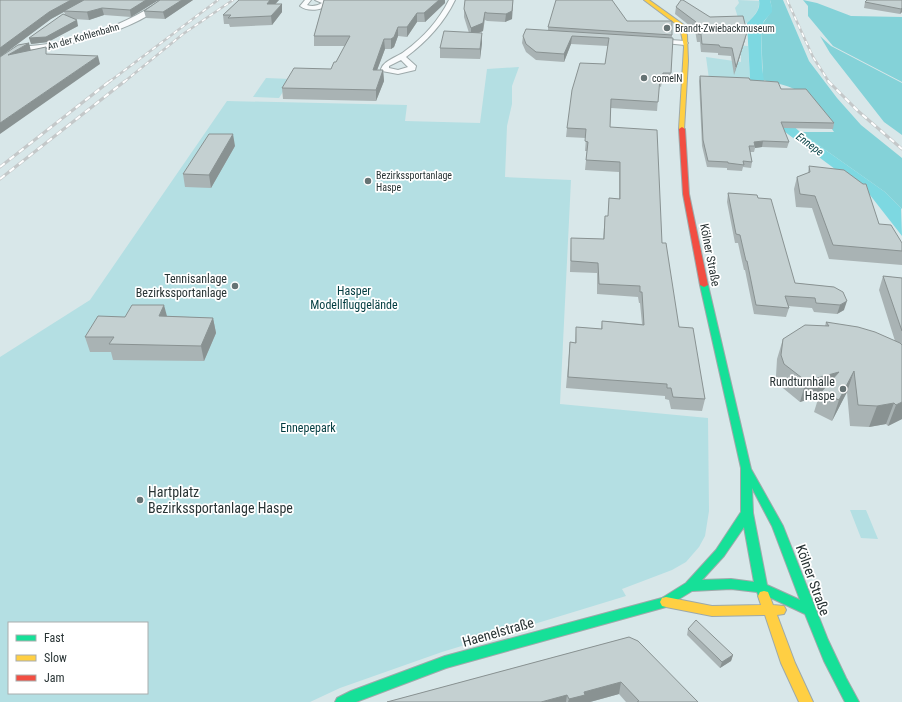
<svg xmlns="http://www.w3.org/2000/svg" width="902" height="702" font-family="'Roboto Condensed',sans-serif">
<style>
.green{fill:#b4dfe3;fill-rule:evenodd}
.forest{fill:#84d2d8}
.water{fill:#7dd8e1}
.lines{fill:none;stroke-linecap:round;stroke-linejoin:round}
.street-casing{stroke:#9da9aa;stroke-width:2}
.fast-casing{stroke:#9da9aa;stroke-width:2}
.slow-casing{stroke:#9da9aa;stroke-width:2}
.jam-casing{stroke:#9da9aa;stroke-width:2}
.street{fill:#f9fbfc;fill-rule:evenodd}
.fast{fill:#16e098;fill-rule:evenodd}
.slow{fill:#ffcf43;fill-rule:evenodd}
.jam{fill:#f24e42;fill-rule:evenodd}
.rail-far1-casing{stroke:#c4c8c9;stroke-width:2.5}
.rail-casing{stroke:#c4c8c9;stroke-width:3}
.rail-far1{stroke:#fff;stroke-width:1.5;stroke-dasharray:4.5;stroke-linecap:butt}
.rail{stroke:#fff;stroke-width:2;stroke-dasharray:6;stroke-linecap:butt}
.wall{fill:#a9b3b4}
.shaded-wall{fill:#899292}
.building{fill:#c4d0d1;stroke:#899292}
.poi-dot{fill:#667374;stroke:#fff;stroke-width:1.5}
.labels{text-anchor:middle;stroke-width:3.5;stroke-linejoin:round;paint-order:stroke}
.far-poi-label{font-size:10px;fill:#293435;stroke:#fff;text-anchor:start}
.far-street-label{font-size:10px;fill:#293435;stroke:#fff}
.far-water-label{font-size:11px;font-style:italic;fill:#064246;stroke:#fff}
.street-label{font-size:12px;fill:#293435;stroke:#fff}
.poi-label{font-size:12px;fill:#293435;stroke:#fff;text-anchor:end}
.park-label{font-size:12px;fill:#003b3f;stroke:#fff}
.near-poi-label{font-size:14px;fill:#293435;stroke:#fff;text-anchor:start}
.near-street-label{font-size:14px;fill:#293435;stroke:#fff}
</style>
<rect width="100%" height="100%" fill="#d8e7e9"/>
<!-- green -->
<path class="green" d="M738,0L759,1C760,11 753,16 747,23L739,21L735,8L739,3Z
M734,45L748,46L750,79H709L706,57L741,62V56Z
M519,67L512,86V104L507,126L505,177L571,180L560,404L708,418L709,511L705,536L699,547L686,562L672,570L622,589L626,596L442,652L340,688L310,702H0V357L90,300L227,101L407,105L405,121L480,123L487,69ZM9,623H147V693H9Z
M266,78L291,79L279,98L253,97Z
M850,510H866L878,539L861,538Z"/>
<!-- forest -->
<path class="forest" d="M770,0H783L809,61L837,98L861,125L902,158V209L885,192L800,132H834C825,119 816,101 802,93C791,86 776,83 763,80L761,28C765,16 775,15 770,0Z
M803,0L817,3L851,16L902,17V82L833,46L808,16V6Z
M820,36L831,46L902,83V135L884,122L830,53Z"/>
<!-- water -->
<path class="water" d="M759,0H770L772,8V12L764,21L761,28L762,67L765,88L787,120L800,132L885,192L901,208L902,236L870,195L777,126L750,79L747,23C754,16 761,10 759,0Z"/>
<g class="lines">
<!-- street casing -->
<g class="street-casing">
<path id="street" d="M162,0H169C136,32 63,48 18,51L15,49L18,47C73,44 116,30 162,0Z
M305,0H311L307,5C312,7 317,6 322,3L315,0H324L329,3C322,11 308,12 300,6Z
M449,0H455C444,23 426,42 406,57L416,66L415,70L398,74L382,71L381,69C384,60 398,57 405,51C423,38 439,20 449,0ZM401,60L408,67L398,70L389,68V66Z
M656,39L685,41L688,43L685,45L654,42V40Z"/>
</g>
<!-- fast casing -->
<g class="fast-casing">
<path id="fast" d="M701,283H704L708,285L751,469L783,526L828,640L846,678L859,702H845L824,661L805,614L769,597L768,600L764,601L760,600L757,592L731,589L692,591L666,607L446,668L356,702H335L337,698L351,691L445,656L662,598L686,583L716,550L741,512V468L700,285ZM752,488L772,526L800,600L767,585L753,513ZM744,527L754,582L731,579L702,580L724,556Z"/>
</g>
<!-- slow casing -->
<g class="slow-casing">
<path id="slow" d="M644,0H649L684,25L687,35L688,61L684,130L679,129L684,47L680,27Z
M764,591L768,592L773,605L784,606L786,610L784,614L777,615L795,663L813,702H799L781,663L765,615L712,616L666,607L662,606L660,602L662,598L666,597L712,606L761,605L758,596L760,592Z"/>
</g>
<!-- jam casing -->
<g class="jam-casing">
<path id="jam" d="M682,127L685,129L689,194L708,285L704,287L700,285L683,194L679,129Z"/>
</g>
<!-- street -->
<use href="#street" class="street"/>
<!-- fast -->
<use href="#fast" class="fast"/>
<!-- slow -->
<use href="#slow" class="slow"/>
<!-- jam -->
<use href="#jam" class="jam"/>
<!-- rail-far1 casing -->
<g class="rail-far1-casing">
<path id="rail-far1" d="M787,0L813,57L829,82
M109,82L218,0
M124,82L183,34L233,0"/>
</g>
<!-- rail casing -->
<g class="rail-casing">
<path id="rail" d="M828,81L858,111L902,149
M0,167L110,81
M0,179L125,81"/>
</g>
<!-- rail-far1 -->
<use href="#rail-far1" class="rail-far1"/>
<!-- rail -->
<use href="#rail" class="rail"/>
</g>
<!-- wall -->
<path class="wall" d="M0,0H193L165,19L146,18L144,11L159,1H157L131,17L104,15L89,20L74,19L78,26L48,42L31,44L65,14L64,12L51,19L0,57Z
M239,0H279L275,4H282V12L272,25L230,27L229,24H224L223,15Z
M324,0H445V3L425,22H417L407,37L398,36L394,47L391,49H385L377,70H383L384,81L376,101L283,99L282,88L331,69L336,62L345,46H314V36Z
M513,0L512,19L505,22L487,21L485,20L483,31L478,33H482V43L480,59L440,58V48L469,33L464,17V9Z
M902,0V12L900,14L864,8L865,2Z
M676,7L745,40L734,75L731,56L718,55V53L701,52L700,42H697L695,30L675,14Z
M627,21L672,35L671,73L670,81H662L661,87L659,86L657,111L611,108L610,127L662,243L679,327L705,399L702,411L671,409L669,400L665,399V396L566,388L570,342L575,343L576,327L601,329L602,321L642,324L640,303H639L638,297L597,294V273L570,272L571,238L603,239L605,216H608L609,198L619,199V172L585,170L587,151H585L586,138L566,137L567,128L605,64L608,46L571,44L564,62L536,60L526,52L522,43L523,36L548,30V27Z
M700,76L750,80L781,89L834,123L833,129L783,128L789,142L787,148L762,147L755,148L754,152H750L752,162L751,168L743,167L742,171L727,170V168L707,167L702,146L699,81Z
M235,146L211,188L185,187L183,174Z
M809,166L902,243V265L829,259L812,208L796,207L794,189L797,177L808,173Z
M728,193L758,198L795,283L834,287L844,310L837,314L814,312L812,308L788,306L789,308L786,317L754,314L745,270H744L738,243H735L727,202Z
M883,276L902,278V419L888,426L886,424L869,427L850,426L847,392L832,421L814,412L819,396L800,402L778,384L776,376L777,359L783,339L825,326L826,322L895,341L879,290Z
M167,316L213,318L216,333L204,361L113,360L111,352H90L85,337L125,317Z
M688,629L733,655L731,661L720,668L687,635Z
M629,637L698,702H626L619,694L590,702H387Z"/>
<!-- shaded-wall -->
<path class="shaded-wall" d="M71,0H85L51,19L0,57V48L49,12Z
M146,0H162L157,1L131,17L130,10Z
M182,0H193L165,19L163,12Z
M270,0H279L268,12L267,4Z
M439,0H445V3L425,22L424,13Z
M513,0L512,19L505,22L506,14Z
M282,4V12L272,25L271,16Z
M102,8L104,15L89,20L87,12Z
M902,8V12L900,14L901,9Z
M485,12L483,31L471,36V28Z
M417,13V22L407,37V27Z
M77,20L78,26L48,42L31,44L29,38Z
M398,27V36L394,47L391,49V39Z
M747,32L745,40L734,75L736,67Z
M482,33V43L480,59V49Z
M572,36L571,44L564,62V54Z
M384,39L385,49L373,81V70Z
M29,43L31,51L8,55Z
M98,56L100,64L0,134V123Z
M383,70L384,81L376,101V90Z
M233,134L235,146L211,188L209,175Z
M763,141L762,147L755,148V146L754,142Z
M847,301L844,310L837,314L840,305Z
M164,305L168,320L159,316Z
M213,318L216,333L204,361L201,346Z
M854,371L847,392L832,421L839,400Z
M839,372L821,392L819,396L800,402L806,381Z
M902,402V419L888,426L896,405Z
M894,403L886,424L869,427L877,406Z
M733,655L731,661L720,668L722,662Z
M621,682L619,694L590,702H568L569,699L584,692Z
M567,695L566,702H541Z"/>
<!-- building -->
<path class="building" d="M0,0H71L49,12L0,48Z
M84,0H146L130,10L102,8L87,12L64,11Z
M160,0H182L163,12L144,11Z
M239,0H270L267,4H282L271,16L228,18L231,15H223Z
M324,0H439L424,13H417L407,27H398L394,37L391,39H384L373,70H383L376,90L282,88L294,68L331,69L334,62H336L350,36H314Z
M465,0H513L512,11L506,14L487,13L485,12L483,23L471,28L464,9Z
M556,0H612L627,21H672V35L548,27Z
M681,0H683L710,17L743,16L747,32L736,67L732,48L720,47L719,45L702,44L701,34H698L696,22L676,7Z
M867,0H902V8L901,9L865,2Z
M63,14L77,20L46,37L29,38Z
M526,29L673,38L671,73H663L662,78H660L658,102L611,99L610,127L657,130L662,243H666L679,327L693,328L705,399L673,397L671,388H667V384L568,377L570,342L576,343V327L602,329V321L644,325L642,292H640V286L599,284L598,263L571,261V238L604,239L605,216H608L609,198L620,199V162L586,160L588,142L585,141L586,129L567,128L572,90L580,63L605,64L609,38L572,36L564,54L536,52L526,44L523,36Z
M444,31L482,33L480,49L440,48Z
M29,43L8,55L46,47V54L98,56L0,123V57L18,45Z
M700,76L749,78L750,80L778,82L781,89H806L834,123L781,122L789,142L763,141L754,142L755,146H749L752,162L743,161L744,165L728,163V162L708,161L703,140Z
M209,134H233L209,175L183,174Z
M809,166L844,170L863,184H866L879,224L891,225L902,243V251L833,245L815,196L800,194L797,177L810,172Z
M728,193L757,195L758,198L771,199L795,283L834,287L843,292L847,301L840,305L816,303L815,298L785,296L789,308L756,305L747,261H746L740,235L736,234Z
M883,276L902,278V331Z
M132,305H164L159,316L213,318L201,346L109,344L114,337H85L98,316L125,317Z
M826,322L858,327L875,332L900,343L902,345V402L896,405L894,403L877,406L858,405L854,371L839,400L821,392L839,372L806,381L784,364L781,355L783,339L805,325L829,326Z
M696,620L733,655L722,662L688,629Z
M629,637L638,641L698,702H637L639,701L621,682L584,692L585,695L569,699L567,695L541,702H387Z"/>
<!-- markers -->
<g class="poi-dot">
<circle cx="667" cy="28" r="4"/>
<circle cx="644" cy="78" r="4"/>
<circle cx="368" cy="181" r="4"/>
<circle cx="235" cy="286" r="4"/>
<circle cx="843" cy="389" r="4"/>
<circle cx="140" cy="500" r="4"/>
</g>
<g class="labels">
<!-- far-poi labels -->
<g class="far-poi-label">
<text x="675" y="32">Brandt-Zwiebackmuseum</text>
<text x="652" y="82">comeIN</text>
<text x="376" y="179">Bezirkssportanlage<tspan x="376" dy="12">Haspe</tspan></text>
</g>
<!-- far-street labels -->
<g class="far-street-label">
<text transform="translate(83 36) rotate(-16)" y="4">An der Kohlenbahn</text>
</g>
<!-- far-water labels -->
<g class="far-water-label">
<text transform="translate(810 144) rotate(36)" y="4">Ennepe</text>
</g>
<!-- street labels -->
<g class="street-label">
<text transform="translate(710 255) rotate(79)" y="4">Kölner Straße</text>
</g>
<!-- poi labels -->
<g class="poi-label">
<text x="227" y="283">Tennisanlage<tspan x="227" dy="14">Bezirkssportanlage</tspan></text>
<text x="835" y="386">Rundturnhalle<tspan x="835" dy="14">Haspe</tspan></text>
</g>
<!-- park labels -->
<g class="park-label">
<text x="354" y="295">Hasper<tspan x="354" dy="14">Modellfluggelände</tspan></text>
<text x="308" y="432">Ennepepark</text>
</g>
<!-- near-poi labels -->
<g class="near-poi-label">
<text x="148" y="497">Hartplatz<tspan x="148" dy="16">Bezirkssportanlage Haspe</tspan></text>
</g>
<!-- near-street labels -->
<g class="near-street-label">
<text transform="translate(813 580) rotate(70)" y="5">Kölner Straße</text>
<text transform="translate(498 632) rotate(-16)" y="5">Haenelstraße</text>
</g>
</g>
<!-- legend -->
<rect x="8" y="622" width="140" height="72" fill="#ffffff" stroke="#a9aeae"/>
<rect x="16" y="635" width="20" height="6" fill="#16e098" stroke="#a9aeae"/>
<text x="44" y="642" font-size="12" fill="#293435">Fast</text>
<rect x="16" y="655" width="20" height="6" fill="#ffcf43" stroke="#a9aeae"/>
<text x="44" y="662" font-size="12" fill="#293435">Slow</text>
<rect x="16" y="675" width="20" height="6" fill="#f24e42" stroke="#a9aeae"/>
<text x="44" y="682" font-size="12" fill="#293435">Jam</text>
</svg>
